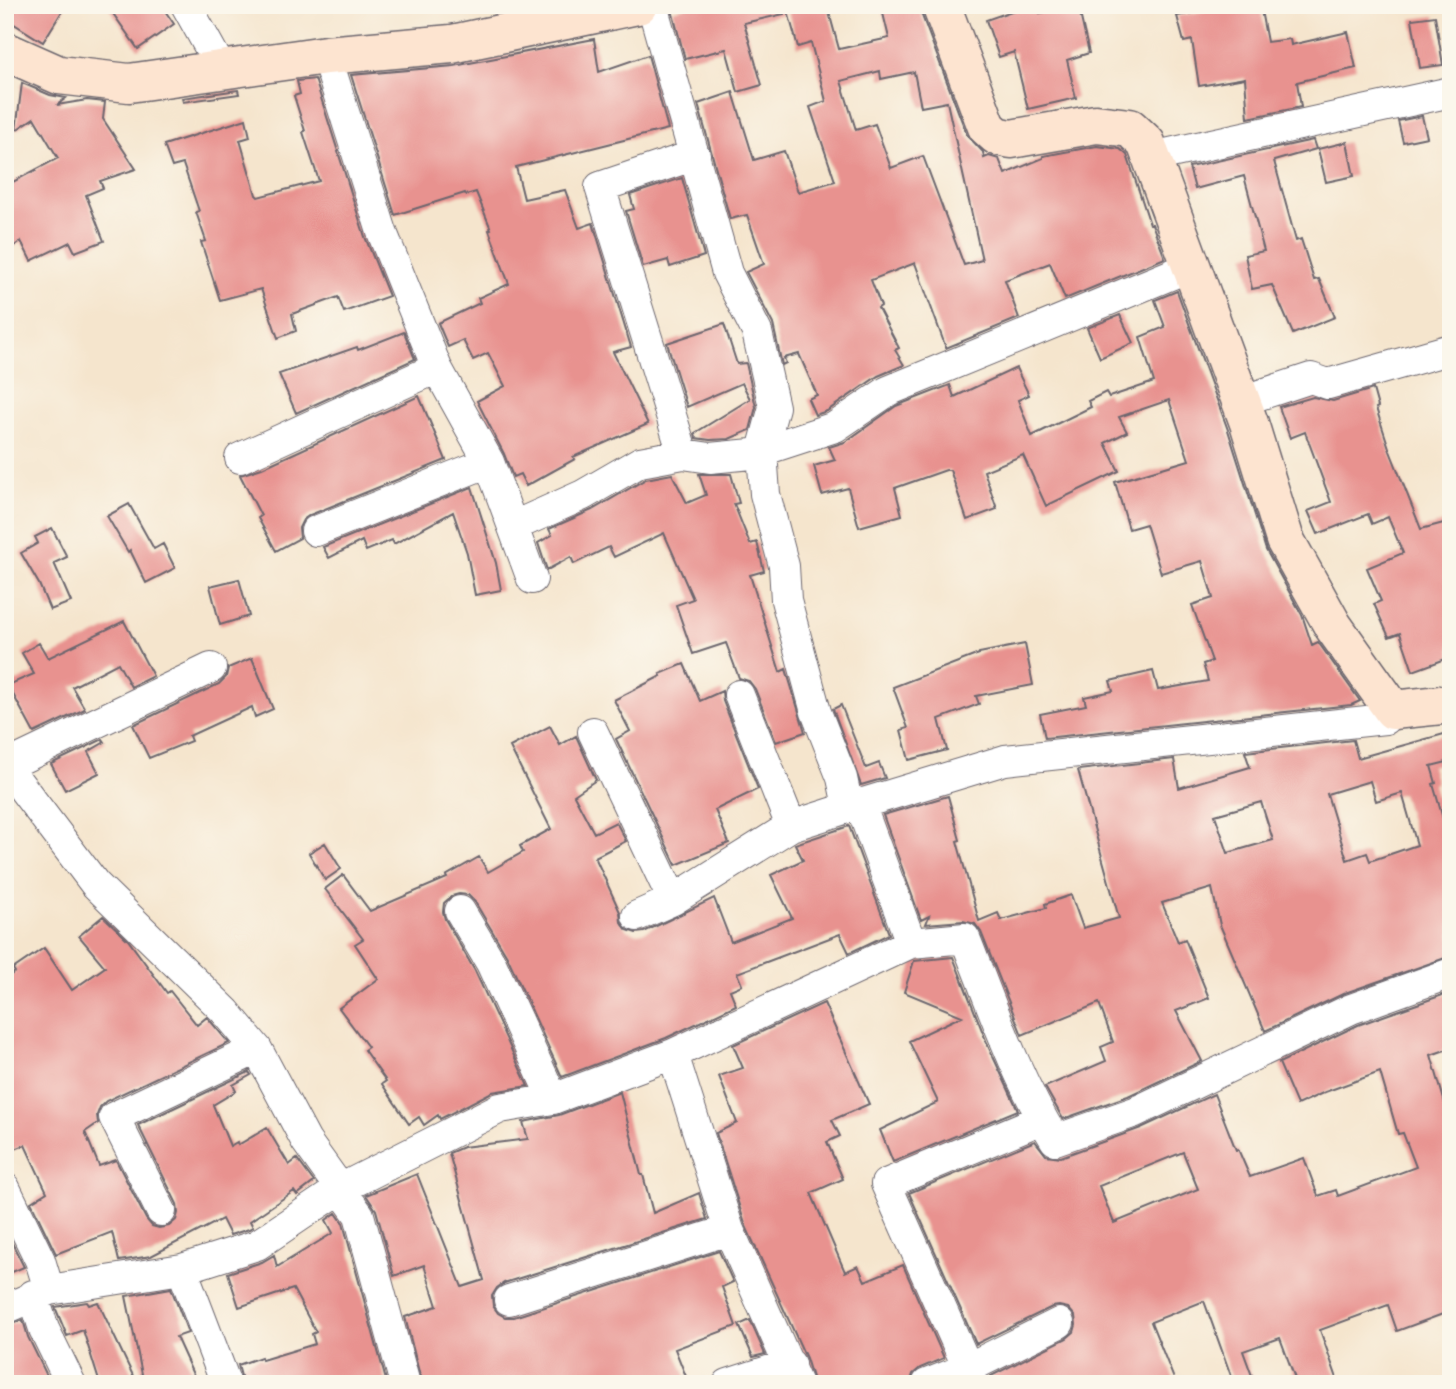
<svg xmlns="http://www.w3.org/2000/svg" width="1456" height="1389" font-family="Cardo,serif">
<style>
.building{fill:#e8928f;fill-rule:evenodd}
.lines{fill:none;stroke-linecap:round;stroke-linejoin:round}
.street-casing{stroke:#6c666e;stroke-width:32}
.secondary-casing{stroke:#6c666e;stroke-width:41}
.street{stroke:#fff;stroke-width:30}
.secondary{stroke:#fde4d0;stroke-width:38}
</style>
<rect width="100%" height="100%" fill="#fbf7ec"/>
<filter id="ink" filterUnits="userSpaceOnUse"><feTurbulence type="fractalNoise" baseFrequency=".0143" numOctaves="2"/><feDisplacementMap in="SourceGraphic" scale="14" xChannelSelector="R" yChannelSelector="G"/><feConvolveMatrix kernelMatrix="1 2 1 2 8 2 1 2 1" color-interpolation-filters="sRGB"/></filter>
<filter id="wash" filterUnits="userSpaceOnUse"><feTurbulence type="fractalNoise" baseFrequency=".00686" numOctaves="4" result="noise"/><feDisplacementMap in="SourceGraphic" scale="28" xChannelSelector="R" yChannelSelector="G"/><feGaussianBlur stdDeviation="1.57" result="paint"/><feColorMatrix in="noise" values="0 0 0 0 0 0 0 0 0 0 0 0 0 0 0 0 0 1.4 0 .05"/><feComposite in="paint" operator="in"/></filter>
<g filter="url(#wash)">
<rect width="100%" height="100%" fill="#f5e5cd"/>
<g id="blocks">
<!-- building -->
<path class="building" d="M5,5H66L43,42L11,22L5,15Z
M107,5H161L174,24L138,49Z
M693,5H783L784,14L744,23L762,85L738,92L726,49L685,59L672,10Z
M786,5H827L839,49L889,38L881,5H920L921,13L967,135L983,152L984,158L989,156L999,159L1005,174L1043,158V156L1097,146L1120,149L1127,155L1150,224H1152L1165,258L1065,299L1050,263L1005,280L1019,318L946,348L915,263L871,280L881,306L878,308L899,348L895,350L904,365L878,376L827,411L815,415L808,399L817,395L799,354L784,358L786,363L782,365L773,324L746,272L764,264L747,215L730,219L698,104L733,92L754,160L784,151L798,192L835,181L810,107L826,101L811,43L798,47ZM880,71L881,79L914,72L921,107L947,102L982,260L964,265L923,156L891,168L875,124L856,130L841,81Z
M1029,5H1037L1040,13L1078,5L1089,53L1067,60L1076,98L1028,109L1014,52L999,57L986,20Z
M1235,5H1260L1267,42L1290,39L1291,45L1348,32L1356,68L1297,82L1301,107L1248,118L1245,78L1199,86L1192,40L1184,42L1177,16Z
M1435,16L1443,65L1420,68L1412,19Z
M594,39L599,72L648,55L668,129L516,167L524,199L565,190L579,228L593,223L631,347L613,352L648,424L573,457L575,459L526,486L520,474L513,477L504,454L477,401L505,386L488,353L473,360L463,340L448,347L438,323L480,303L478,298L509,284L489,230L491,229L476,192L466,195L465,193L395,215L351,75L454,66Z
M315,79L365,237L389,296L344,312L338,297L292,314L296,331L278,338L261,289L220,300L201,242L206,241L196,212L199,211L183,164L172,167L164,145L246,119L250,137L240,140L256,195L258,197L319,181L303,132L305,131L294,96L300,94L297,81Z
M22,83L50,95L66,98L57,105L87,100L105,102L103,119L136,169L100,181L103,188L86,195L104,241L75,252L70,242L31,261L21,241L5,253V186L58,158L34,118L16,130Z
M238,90L239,94L183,102L182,98Z
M1422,116L1427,137L1403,142L1398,121Z
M1313,140L1316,149L1274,161L1296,241L1301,239L1314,280L1319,279L1335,317L1293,334L1272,285L1252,289L1245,255L1264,251L1244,176L1195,189L1189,167Z
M1347,142L1354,176L1326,182L1318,149Z
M682,178L704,256L670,267L668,260L643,267L626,211L634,209L630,195Z
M1177,291L1228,430L1266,550L1302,615L1312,645L1318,642L1360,701L1351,705L1045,738L1040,714L1086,705L1084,697L1113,691L1110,681L1153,671L1158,690L1208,681L1203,664L1212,661L1192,605L1213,598L1202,561L1161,573L1146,524L1129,529L1115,482L1189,460L1169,400L1119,417L1127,432L1105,443L1119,471L1046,506L1023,455L984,471L997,509L967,520L950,470H946L895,488L902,515L859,527L848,488L822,495L814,466L835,460L829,447L845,442L896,406L950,385L954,397L1016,368L1029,395L1018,400L1032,436L1091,407L1088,401L1106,392L1109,397L1154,382L1140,337L1165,327L1155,300Z
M1120,315L1133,343L1100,358L1087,328Z
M724,324L737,364L746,363L756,407L750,430L729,439L710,440L696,438L695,433L750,399L742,383L687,407L667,343Z
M404,332L415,359L296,413L279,374L357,347L358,350Z
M1373,389L1378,407L1376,408L1390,451L1421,529L1451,521V657L1413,671L1400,633L1389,637L1374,604L1381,601L1367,568L1403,553L1388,517L1372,524L1368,514L1318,534L1308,511L1331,502L1305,432L1290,438L1279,407L1313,397L1333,401Z
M419,396L446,460L310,515L303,520L299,528L300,538L276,551L258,518L261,516L240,475L262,468Z
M672,474L687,503L706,495L699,474H731L739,503L734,504L750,544L757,542L764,571L750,575L780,672L786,669L805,732L776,742L755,689L749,681L739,678L726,643L693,654L676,605L693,599L664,533L614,557L609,547L574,564L571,557L547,570L538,543L552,535L549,529L592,510L646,479Z
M472,487L496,563L501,590L475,595L467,553L453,512L394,544L392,540L366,551L362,541L329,558L323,547Z
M129,504L154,549L163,544L175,568L146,583L130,550L128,552L107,516Z
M52,528L67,557L54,563L71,602L50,610L39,584L21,553L38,543L35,537Z
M239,579L249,616L220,625L210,586Z
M124,621L153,676L131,687L118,663L72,687L85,709L34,733L8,685L34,674L22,653L39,643L48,658Z
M1025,644L1033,685L976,696L979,704L939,719L947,750L909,760L901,730L908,728L893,687L979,654V653Z
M252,658L273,709L255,717L252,707L189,736L191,741L149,758L133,725L219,684L226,677L228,668Z
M684,664L700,701L722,691L723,701L758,789L715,810L729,843L676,865L616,739L630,731L614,700L661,676L660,674Z
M841,705L866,768L879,763L885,778L861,785L833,709Z
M550,726L560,745L576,736L596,780L574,795L594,833L616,822L626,841L595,857L620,912L621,922L627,930L636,933L644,932L714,898L731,942L792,918L771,875L803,860L795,844L849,826L889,934L849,953L840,934L737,973L742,985L730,990L736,1005L666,1038L562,1077L507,956L475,902L468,895L459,894L452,896L444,903L443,912L445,919L475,971L528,1086L492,1092L440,1119L438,1115L424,1125L419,1117L409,1124L382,1084L386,1081L364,1050L368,1047L339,1008L378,979L355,944L363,939L325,889L343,875L370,911L447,878L446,876L479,857L488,872L523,852L520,846L551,829L510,747Z
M1451,732V761L1431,766L1436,783L1433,784L1451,846V956L1345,993L1265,1031L1220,925L1212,888L1162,903L1178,942L1185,939L1209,998L1176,1011L1202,1061L1128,1096L1063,1119L1045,1087L1106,1061L1101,1047L1113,1042L1099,1003L1022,1035L981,932L975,924L963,921L926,924L929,916L921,920L883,815L948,796L960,840L957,841L979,921L998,913L1001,920L1046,908L1045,904L1071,895L1083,928L1119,918L1078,770L1174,759L1179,788L1250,767L1245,752L1353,740L1358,758ZM1370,781L1376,801L1402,793L1417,845L1370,861L1367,853L1347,860L1327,794ZM1261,802L1273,840L1228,853L1215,815Z
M103,739L105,742L88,752L99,773L65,790L51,764Z
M325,843L341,869L325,880L309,853Z
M103,916L128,940L167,993L170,991L197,1025L207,1017L229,1043L106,1101L100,1107L97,1115L98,1123L85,1132L99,1166L116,1160L146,1219L152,1226L159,1228L169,1226L176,1220L178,1213L177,1204L138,1125L249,1072L251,1075L233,1085L236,1091L213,1105L230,1146L237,1142L238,1145L267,1128L289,1165L297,1159L314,1182L297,1195L294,1191L250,1221L253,1227L249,1229L230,1235L222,1219L151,1256L119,1261L112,1232L56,1254L31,1202L47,1192L25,1145L5,1153V979L15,972L13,969L44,948L72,990L105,967L79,936Z
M953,957L989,1048L1018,1110L893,1162L880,1130L938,1102L909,1041L962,1016L904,992L914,961Z
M1451,992V1048L1431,1055L1451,1124V1311L1397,1331L1388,1305L1320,1330L1339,1384H1297L1280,1338L1243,1351L1255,1384H1234L1204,1301L1151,1322L1176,1384H992L991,1376L1067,1338L1074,1332L1076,1325L1075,1316L1068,1308L1059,1306L1052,1307L976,1344L909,1193L1035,1141L1046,1155L1061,1157L1141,1128L1214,1094L1236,1150L1238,1149L1250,1177L1304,1158L1318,1196L1336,1190L1338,1196L1416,1167L1403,1133L1398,1134L1380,1072L1325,1092L1297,1105L1279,1063L1358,1025ZM1183,1152L1198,1189L1114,1223L1099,1186Z
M824,1003L869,1104L832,1120L840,1136L827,1142L843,1179L811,1193L845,1272L858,1266L865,1281L903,1265L944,1358L920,1368L913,1374L910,1384H814L806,1358L745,1224L716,1133L737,1123L719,1076L743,1068L733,1045Z
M620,1092L641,1175H643L653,1213L699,1193L707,1219L504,1283L497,1288L492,1296L493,1306L498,1313L505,1317H514L719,1251L733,1282L722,1287L736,1326L675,1349L689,1384H422L405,1317L437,1306L424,1265L394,1276L376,1210L366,1195L417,1174L462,1287L484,1280L449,1153L463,1147L528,1139L523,1122L559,1115Z
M336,1213L343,1223L387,1384H243L238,1365L261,1357L262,1360L315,1344L312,1334L316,1332L293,1289L239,1307L228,1273L262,1262L274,1255L277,1267L333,1233L326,1220Z
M5,1229L24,1267L5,1275Z
M171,1288L188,1333L176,1337L196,1381L205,1378L207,1384H144L126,1296Z
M87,1302L89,1305L98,1302L137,1384H100L83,1330L67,1336L55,1307Z
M23,1320L28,1337L51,1384H5V1326Z
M750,1320L765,1354L753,1357L739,1325Z"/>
</g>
</g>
<g filter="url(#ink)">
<use href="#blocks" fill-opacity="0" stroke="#6c666e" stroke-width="2"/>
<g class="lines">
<!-- street casing -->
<g class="street-casing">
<path id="street" d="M186,5L222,70
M652,5L727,273L757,332L774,407L762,451L765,494L784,566L786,600L816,712L842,778L846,797L860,804
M326,55L382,232L437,368L489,462L532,579
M1152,157L1451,92
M1241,401L1311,378L1328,384L1451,349
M683,454L600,187L695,155
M240,458L437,368
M514,526L583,495L640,462L683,454L710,458L752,454L835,427L888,391L1192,266
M316,531L489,462
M739,695L791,826
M593,732L673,900
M5,765L95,884L226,1012L257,1049L306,1141L359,1215L405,1384
M6,766L211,668
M460,911L491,963L553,1099
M637,916L673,900L791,826L860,804
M911,943L965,938C992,1006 1016,1078 1055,1140L1135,1112L1351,1009L1451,973
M673,1054L729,1230L797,1384
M5,1188L40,1260L49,1290
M161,1211L114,1117L257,1049
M182,1269L226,1384
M33,1295L44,1329L71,1384
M509,1300L729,1230
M5,1309L49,1290L182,1269L257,1245L340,1189L500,1108L553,1099L673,1054L911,943L860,804L1005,760L1385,719L1393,710
M728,1384L790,1364
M927,1384L968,1368L1059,1323
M975,1384L886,1184L1042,1119"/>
</g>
<!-- secondary casing -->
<g class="secondary-casing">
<path id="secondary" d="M941,5L987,127L997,136L1011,139L1096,124L1130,128L1146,143L1249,423L1285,540L1333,626L1393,710L1451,704
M5,51L59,75L129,83L326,55L452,44L638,5"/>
</g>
<!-- street -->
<use href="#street" class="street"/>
<!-- secondary -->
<use href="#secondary" class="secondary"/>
</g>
</g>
<!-- margin -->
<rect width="1456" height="1389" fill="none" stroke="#fbf7ec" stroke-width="28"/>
</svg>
